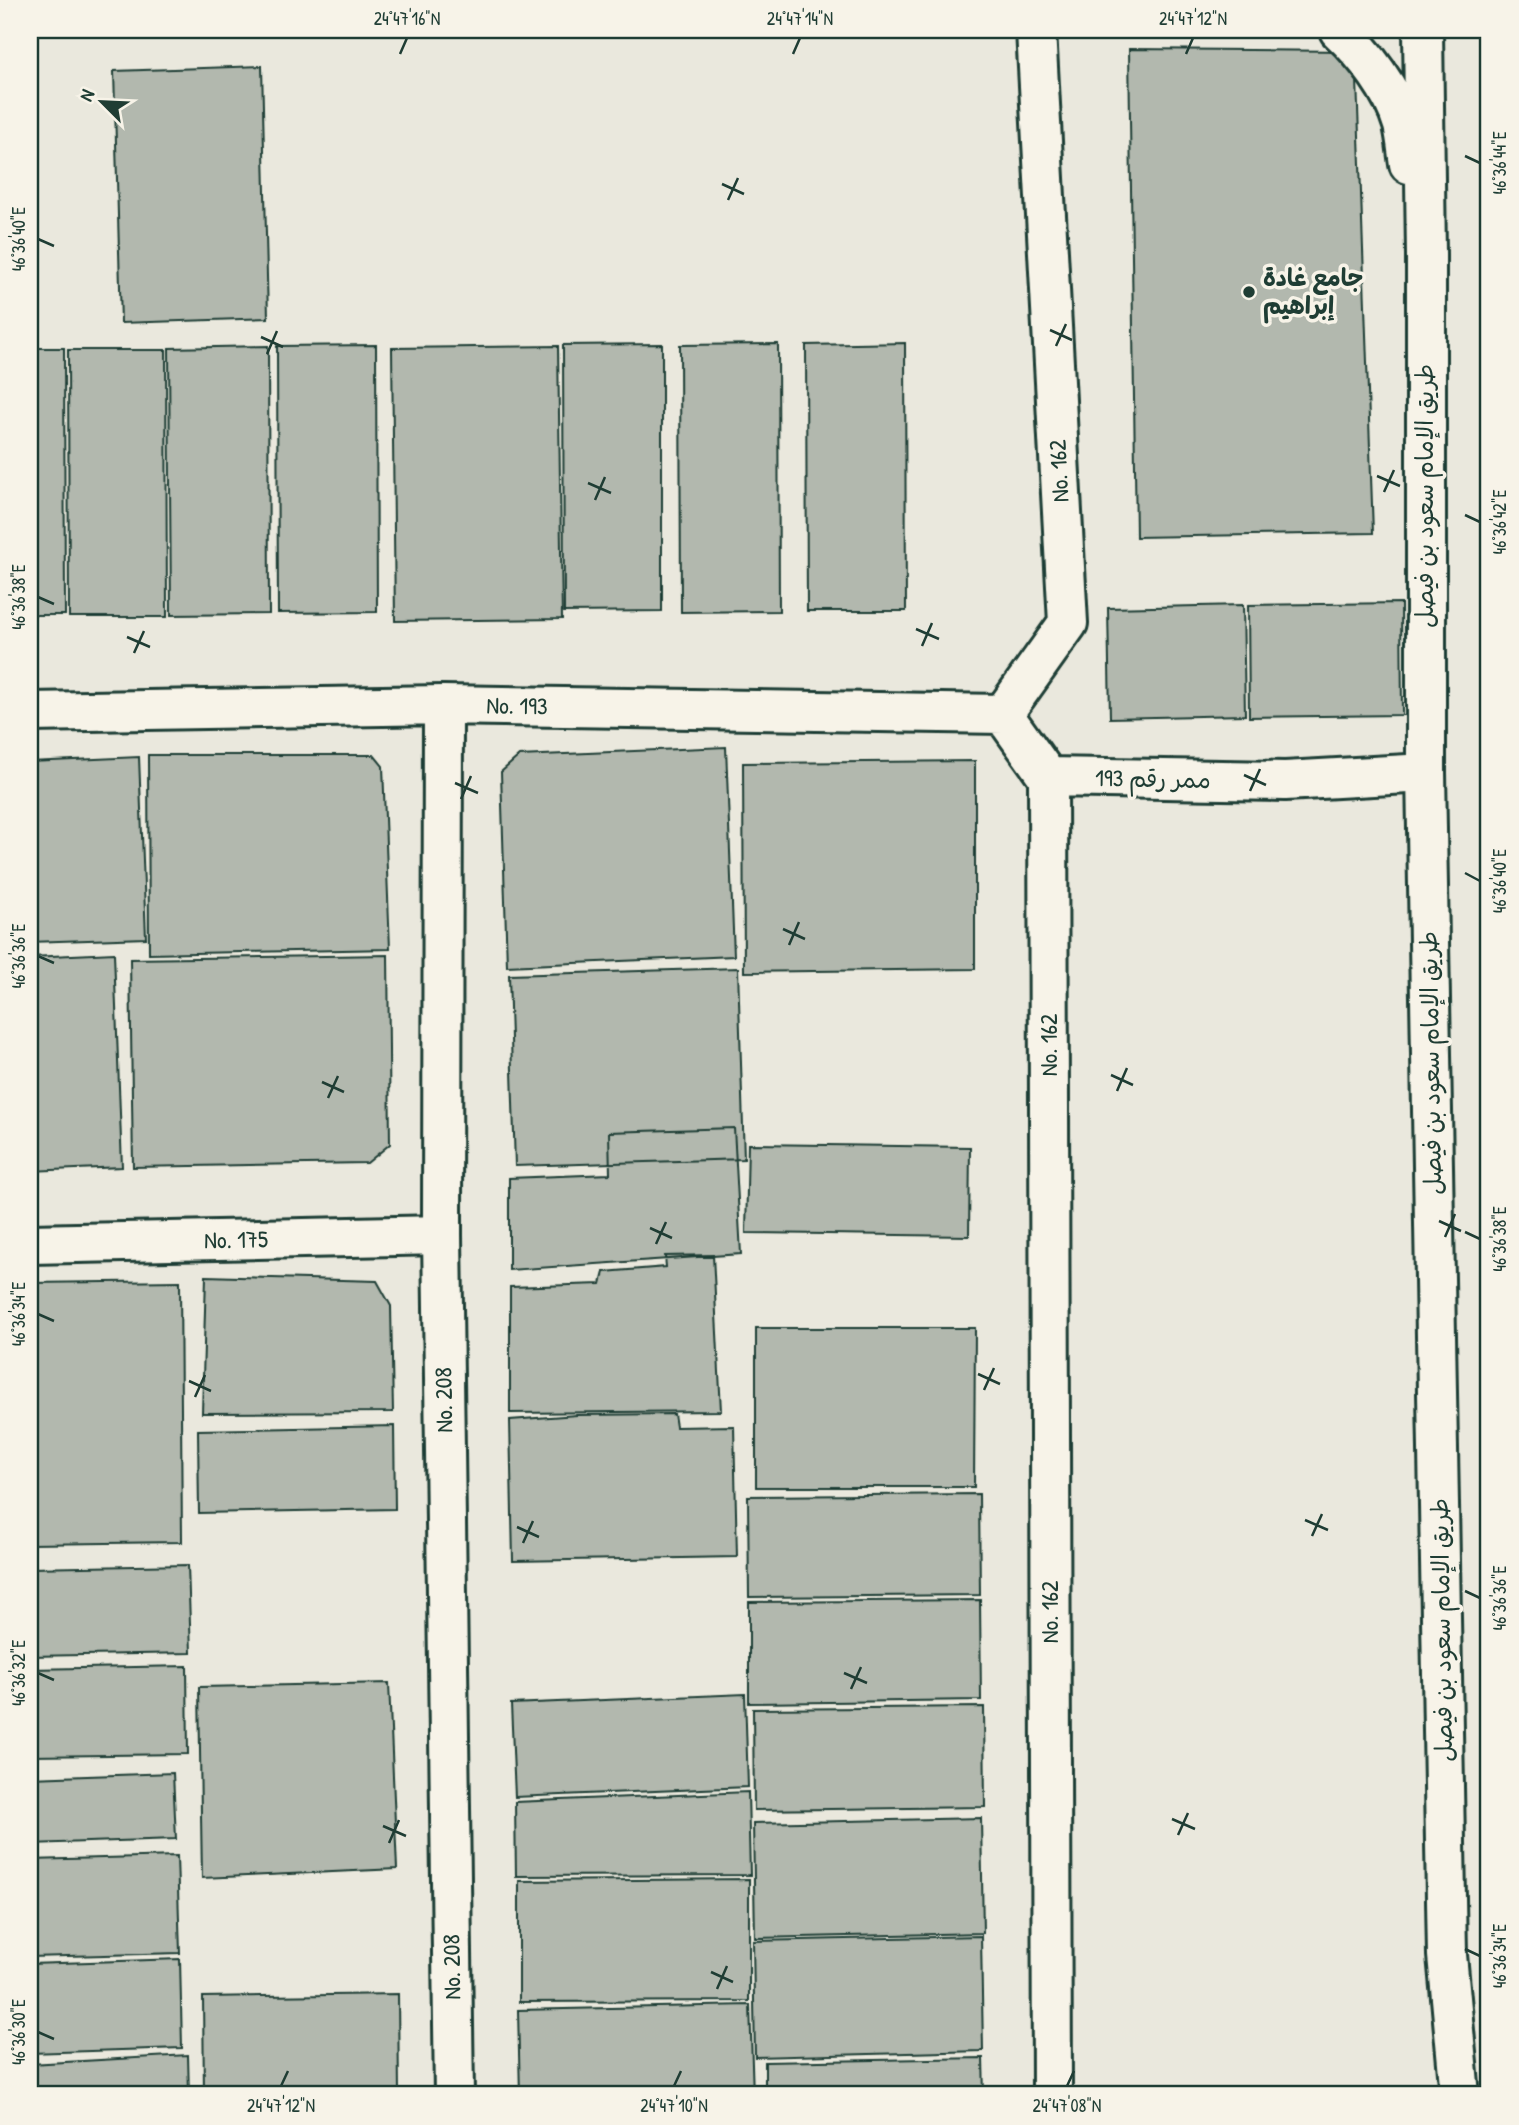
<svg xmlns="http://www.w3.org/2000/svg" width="1519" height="2125" font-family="'Patrick Hand','Playpen Sans Arabic',sans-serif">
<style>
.building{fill:#b2b8ae;stroke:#1f3d34;stroke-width:2}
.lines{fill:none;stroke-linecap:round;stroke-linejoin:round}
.minor-casing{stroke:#1f3d34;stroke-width:44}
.secondary-casing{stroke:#1f3d34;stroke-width:44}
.minor{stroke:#f7f3e8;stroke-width:38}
.secondary{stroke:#f7f3e8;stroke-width:38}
.ticks{fill:none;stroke:#1f3d34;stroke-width:2.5}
.poi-dot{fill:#1f3d34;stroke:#f7f3e8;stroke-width:2.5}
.labels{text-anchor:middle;stroke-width:7;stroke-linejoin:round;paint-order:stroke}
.poi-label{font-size:24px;font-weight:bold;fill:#1f3d34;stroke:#f7f3e8;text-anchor:start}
.street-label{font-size:24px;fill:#1f3d34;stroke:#f7f3e8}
.neatline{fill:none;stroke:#1f3d34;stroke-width:2.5}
.ticks-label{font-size:18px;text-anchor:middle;fill:#1f3d34}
</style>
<rect width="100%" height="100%" fill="#eae8dd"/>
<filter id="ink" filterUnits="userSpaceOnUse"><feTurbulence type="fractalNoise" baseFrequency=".0143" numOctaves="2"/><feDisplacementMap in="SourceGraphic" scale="14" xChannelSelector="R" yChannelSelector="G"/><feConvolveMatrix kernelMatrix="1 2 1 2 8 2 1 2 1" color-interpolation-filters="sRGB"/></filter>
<g filter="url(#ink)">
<!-- building -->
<path class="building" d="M1129,49L1356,51L1373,533L1136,537Z
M262,66L268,318L121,323L114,71Z
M905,343L906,611H807L806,345Z
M662,344V611L564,612L563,345Z
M778,344L779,611L681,612L680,345Z
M376,345L377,612L278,613L277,346Z
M268,346L269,614L171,615L169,348Z
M558,346L562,619L395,621L392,348Z
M30,348H64L65,615H30Z
M68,350H166L167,617H69Z
M1401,603L1402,715L1249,717L1248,605Z
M1243,605L1245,715L1110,718L1108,608Z
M726,747L734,956L507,966L501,772L519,756Z
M148,755H374L383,766L390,949L149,954Z
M139,757L146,938L30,942V762Z
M975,761V969L744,972L743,763Z
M114,953L122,1167L30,1171V957Z
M388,955L390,1144L367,1163L133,1167L130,959Z
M738,968L744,1159L515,1166L509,975Z
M734,1128L741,1254L509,1270V1178L610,1174L609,1132Z
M748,1144L970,1147L969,1236L746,1233Z
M713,1255L721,1411L510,1413V1287L601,1284L604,1272L666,1267L665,1256Z
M206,1276L377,1281L391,1306L393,1412L202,1413Z
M180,1281L182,1542L30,1544V1283Z
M756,1328H975L974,1487H756Z
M674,1414L676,1427L734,1426L737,1557L513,1561L510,1420L577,1415Z
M394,1426L395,1509L199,1513L198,1430Z
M979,1494L980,1595L749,1597L748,1496Z
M188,1565L191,1653L30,1656V1568Z
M980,1600L981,1700L749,1703V1602Z
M187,1666L188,1754L30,1756V1669Z
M389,1683L397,1869L202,1878L199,1687Z
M745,1694L748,1787L515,1797L511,1704Z
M984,1707L985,1807L754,1810L753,1709Z
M173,1773L176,1839L30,1844V1778Z
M748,1792L750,1875L516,1876L515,1802Z
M981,1818L983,1933L755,1938L753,1823Z
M177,1856L180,1953L30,1957V1860Z
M749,1879V2001L519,2002V1881Z
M981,1936L983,2051L755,2057L753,1941Z
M180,1959L182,2048L30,2053V1964Z
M398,1994L399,2095H204L203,1997Z
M750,2005L753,2095H520L518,2010Z
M188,2055L189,2095H30V2064Z
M983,2058L984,2095H765V2062Z"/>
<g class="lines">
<!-- minor casing -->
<g class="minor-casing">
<path id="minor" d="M443,705L442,1235L454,2095
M30,712L443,705L1003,714
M1003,714L1048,777L1052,2095
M1003,714L1068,623L1036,30
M1048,777L1285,781L1426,773
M30,1244L442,1235"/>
</g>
<!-- secondary casing -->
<g class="secondary-casing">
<path id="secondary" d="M1339,30C1365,54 1393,90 1403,125C1406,138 1407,151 1409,164
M1423,30L1426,255V773L1447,1955L1460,2095"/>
</g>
<!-- minor -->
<use href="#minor" class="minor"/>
<!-- secondary -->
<use href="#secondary" class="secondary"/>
</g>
</g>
<!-- ticks -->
<path class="ticks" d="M400,54L407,38M793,54L800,38M1186,54L1193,38M1465,156L1480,163M722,184L744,194M728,200L738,178M38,239L54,246M1050,330L1072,340M261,337L283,347M1056,346L1066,324M267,354L277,331M1377,476L1400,486M588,483L611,493M1384,492L1394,470M595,500L605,477M1465,515L1480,522M38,597L54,604M916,629L939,639M127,637L150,647M922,646L932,623M134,653L144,631M1244,775L1266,785M455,783L478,793M1250,791L1260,769M461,799L471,776M1465,873L1480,881M783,929L805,939M789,945L799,922M38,956L54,963M1111,1075L1133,1085M322,1082L344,1092M1117,1091L1127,1068M328,1098L338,1076M1439,1221L1461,1231M650,1228L672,1238M1465,1232L1480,1239M1445,1237L1455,1214M656,1244L666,1222M38,1314L54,1321M978,1374L1000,1384M189,1381L211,1391M984,1390L994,1368M195,1397L205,1375M1305,1520L1328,1530M517,1527L539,1537M1312,1536L1322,1514M523,1543L533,1521M1465,1591L1480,1598M38,1673L54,1680M844,1673L867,1683M851,1689L861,1667M1172,1819L1195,1829M383,1826L406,1836M1178,1835L1188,1813M389,1843L399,1820M1465,1949L1480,1956M711,1972L733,1982M717,1989L727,1966M38,2032L54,2039M281,2086L288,2071M674,2086L681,2071M1067,2086L1074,2071"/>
<!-- markers -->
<circle class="poi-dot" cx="1249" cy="292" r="7"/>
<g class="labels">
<!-- poi labels -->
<g class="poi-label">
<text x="1263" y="286">جامع غادة<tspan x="1263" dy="28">إبراهيم</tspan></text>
</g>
<!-- street labels -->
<g class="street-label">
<text transform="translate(1059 471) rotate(-93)" y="8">No. 162</text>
<text transform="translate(1425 496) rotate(-90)" y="8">طريق الإمام سعود بن فيصل</text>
<text transform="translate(517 706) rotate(1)" y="8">No. 193</text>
<text transform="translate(1153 779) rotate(1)" y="8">ممر رقم 193</text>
<text transform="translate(1049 1045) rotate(-90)" y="8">No. 162</text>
<text transform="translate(1431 1063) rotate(-91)" y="8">طريق الإمام سعود بن فيصل</text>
<text transform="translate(236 1240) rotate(-1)" y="8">No. 175</text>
<text transform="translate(444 1400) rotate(-91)" y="8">No. 208</text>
<text transform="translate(1050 1612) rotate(-90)" y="8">No. 162</text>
<text transform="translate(1442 1630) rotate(-91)" y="8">طريق الإمام سعود بن فيصل</text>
<text transform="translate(452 1967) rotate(-91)" y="8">No. 208</text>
</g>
</g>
<!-- margin -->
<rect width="1519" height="2125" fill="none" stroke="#f7f3e8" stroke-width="77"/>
<!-- north arrow -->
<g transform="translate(102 102) rotate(294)" stroke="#f7f3e8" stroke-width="5" paint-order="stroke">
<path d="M0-5L12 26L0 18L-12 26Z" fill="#1f3d34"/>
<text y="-10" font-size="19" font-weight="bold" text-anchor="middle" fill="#1f3d34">N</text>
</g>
<rect x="38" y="38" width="1442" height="2048" class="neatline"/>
<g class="ticks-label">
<text x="407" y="25">24°47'16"N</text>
<text x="800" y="25">24°47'14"N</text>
<text x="1193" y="25">24°47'12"N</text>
<text transform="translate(1500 163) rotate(-90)" y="6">46°36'44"E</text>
<text transform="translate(19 239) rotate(-90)" y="6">46°36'40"E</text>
<text transform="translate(1500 522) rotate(-90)" y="6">46°36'42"E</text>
<text transform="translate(19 597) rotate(-90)" y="6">46°36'38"E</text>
<text transform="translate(1500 881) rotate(-90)" y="6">46°36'40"E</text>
<text transform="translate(19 956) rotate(-90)" y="6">46°36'36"E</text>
<text transform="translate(1500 1239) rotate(-90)" y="6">46°36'38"E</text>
<text transform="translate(19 1314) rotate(-90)" y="6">46°36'34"E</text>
<text transform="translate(1500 1598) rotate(-90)" y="6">46°36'36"E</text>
<text transform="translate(19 1673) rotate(-90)" y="6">46°36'32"E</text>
<text transform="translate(1500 1956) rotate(-90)" y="6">46°36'34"E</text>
<text transform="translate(19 2032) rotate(-90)" y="6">46°36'30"E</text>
<text x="281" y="2112">24°47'12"N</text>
<text x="674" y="2112">24°47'10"N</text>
<text x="1067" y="2112">24°47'08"N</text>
</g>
</svg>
